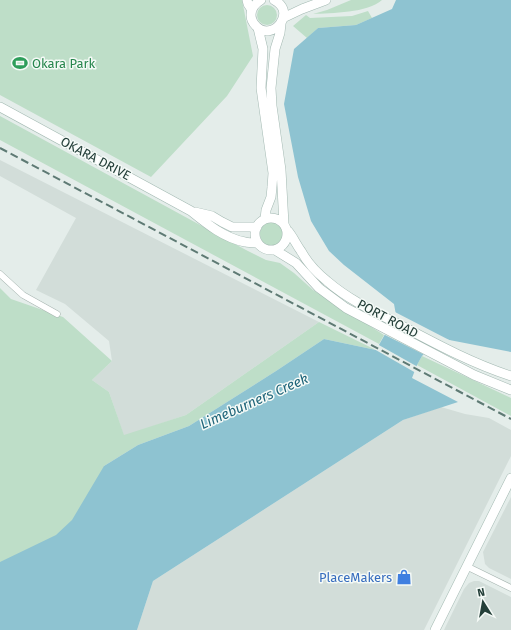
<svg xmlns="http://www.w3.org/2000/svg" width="511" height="630" font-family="'Fira Sans',sans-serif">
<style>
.built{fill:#d2ddd9}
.green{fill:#bedec8}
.water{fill:#8ec3d1}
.pier{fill:#e4edea}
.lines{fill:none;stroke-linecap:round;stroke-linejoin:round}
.street-casing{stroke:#a7b5b1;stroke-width:7}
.secondary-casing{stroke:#a3b9b2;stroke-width:10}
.street{stroke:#fff;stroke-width:6}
.secondary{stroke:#fff;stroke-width:9}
.rail{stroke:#5e7a74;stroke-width:2;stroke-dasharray:8 4;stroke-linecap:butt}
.labels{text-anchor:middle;stroke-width:3;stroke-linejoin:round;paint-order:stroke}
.leisure-label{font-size:13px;fill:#27864d;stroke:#f5faf7;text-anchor:start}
.street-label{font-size:13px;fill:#243f39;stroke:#f5faf7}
.shop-label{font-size:13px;fill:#366cbe;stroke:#f5faf7;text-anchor:end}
.water-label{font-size:14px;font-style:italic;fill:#1f657a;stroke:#f5faf7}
</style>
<rect width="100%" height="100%" fill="#e4edea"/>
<!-- built -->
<path class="built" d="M0,160L319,322L186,415L124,436L109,392L92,380L112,361L109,341L65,304L36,290L76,218L0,176Z
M441,407L465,414L489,418L511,430V456L424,630H137L153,581L403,420Z
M511,497V579L489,568L485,564L483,552Z
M474,581H479L511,597V630H444L464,589L469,583Z"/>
<!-- green -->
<path class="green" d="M0,0H242L253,56L227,96L151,177L0,95Z
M351,0H382C368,13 331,13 313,14L327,10Z
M257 15a10 10 0 1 1 20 0a10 10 0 1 1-20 0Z
M368,11L372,18L356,25L318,28L307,38L293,26L306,15L310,18L352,16Z
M0,116L246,250L266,260L280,263L294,273L313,290L384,335L379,344L0,140Z
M260 234a12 12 0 1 1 24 0a12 12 0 1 1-24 0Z
M0,288L11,299L63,317L112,361L92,380L109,392L124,435L186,415L319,322L376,350L324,339L276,371L189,426L138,445L104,466L103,524L0,630Z
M422,356L511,398V416L417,365Z"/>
<!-- water -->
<path class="water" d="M396,0H511V352L439,338L422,356L417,365L412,378L458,402L403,420L153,581L137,630H0V562L56,535L72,520L104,466L138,445L189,426L276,371L324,339L376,350L396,315L394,304L344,265L329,251L311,221L298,177L284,104L294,49L318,28L356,25L392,9Z"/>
<!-- pier -->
<path class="pier" d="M393,311L455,343L439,340L425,355L383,334L394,315Z
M377,344L418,367L416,373L374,349Z"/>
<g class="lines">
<!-- street casing -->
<g class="street-casing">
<path id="street" d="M0,274L23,295L57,314
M466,566L511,588"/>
</g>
<!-- secondary casing -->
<g class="secondary-casing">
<path id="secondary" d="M247,0L248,4L252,10
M261,0C256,3 251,8 251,15C251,19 253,23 256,26C272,43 298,12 274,0
M283,18L302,9L326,0
M281,24L280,33L275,49L271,88L272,106L281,170L284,224
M258,28L263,49L261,88L273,173L272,187L271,197L266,210L265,219
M0,107L191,211C207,224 224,238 245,242C249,243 253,243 257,243
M195,212L212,216L222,222L232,227H257
M255 234a16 16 0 1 1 32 0a16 16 0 1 1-32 0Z
M288,231C293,237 296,244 301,251C307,262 317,273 327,281C350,301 379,314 406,328C440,346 474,364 511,376
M275,250L296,263L319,288L346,308L365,318L474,375L511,390
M435,630L511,478"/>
</g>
<!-- street -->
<use href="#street" class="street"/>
<!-- secondary -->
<use href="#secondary" class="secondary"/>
<!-- rail -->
<path class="rail" d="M0,148L511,419"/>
</g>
<!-- icons -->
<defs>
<g id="stadium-bare" transform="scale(1.2)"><path d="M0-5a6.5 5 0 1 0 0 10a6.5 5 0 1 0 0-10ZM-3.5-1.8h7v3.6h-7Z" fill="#2e9e5b" stroke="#f5faf7" stroke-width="2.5" paint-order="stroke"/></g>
<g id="shop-bare" transform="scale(1.2)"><path d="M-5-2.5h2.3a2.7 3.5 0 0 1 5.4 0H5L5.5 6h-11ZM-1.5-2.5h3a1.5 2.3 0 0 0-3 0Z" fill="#3f7fe0" stroke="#f5faf7" stroke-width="2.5" paint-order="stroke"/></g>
</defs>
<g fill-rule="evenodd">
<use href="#stadium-bare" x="20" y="63"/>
<use href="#shop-bare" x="404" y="577"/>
</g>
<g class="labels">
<!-- leisure labels -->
<g class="leisure-label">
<text x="32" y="68">Okara Park</text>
</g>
<!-- street labels -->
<g class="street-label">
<text transform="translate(96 158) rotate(28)" y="5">OKARA DRIVE</text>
<text transform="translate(388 318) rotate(28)" y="5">PORT ROAD</text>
</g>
<!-- shop labels -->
<g class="shop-label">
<text x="392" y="582">PlaceMakers</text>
</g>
<!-- water labels -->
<g class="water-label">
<text transform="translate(254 401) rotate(-24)" y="5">Limeburners Creek</text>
</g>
</g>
<!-- north arrow -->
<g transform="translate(483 602) rotate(349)" stroke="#f5faf7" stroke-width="3" paint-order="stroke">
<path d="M0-3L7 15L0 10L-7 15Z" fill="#243f39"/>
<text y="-6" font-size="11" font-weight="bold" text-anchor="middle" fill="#243f39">N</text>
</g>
</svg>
